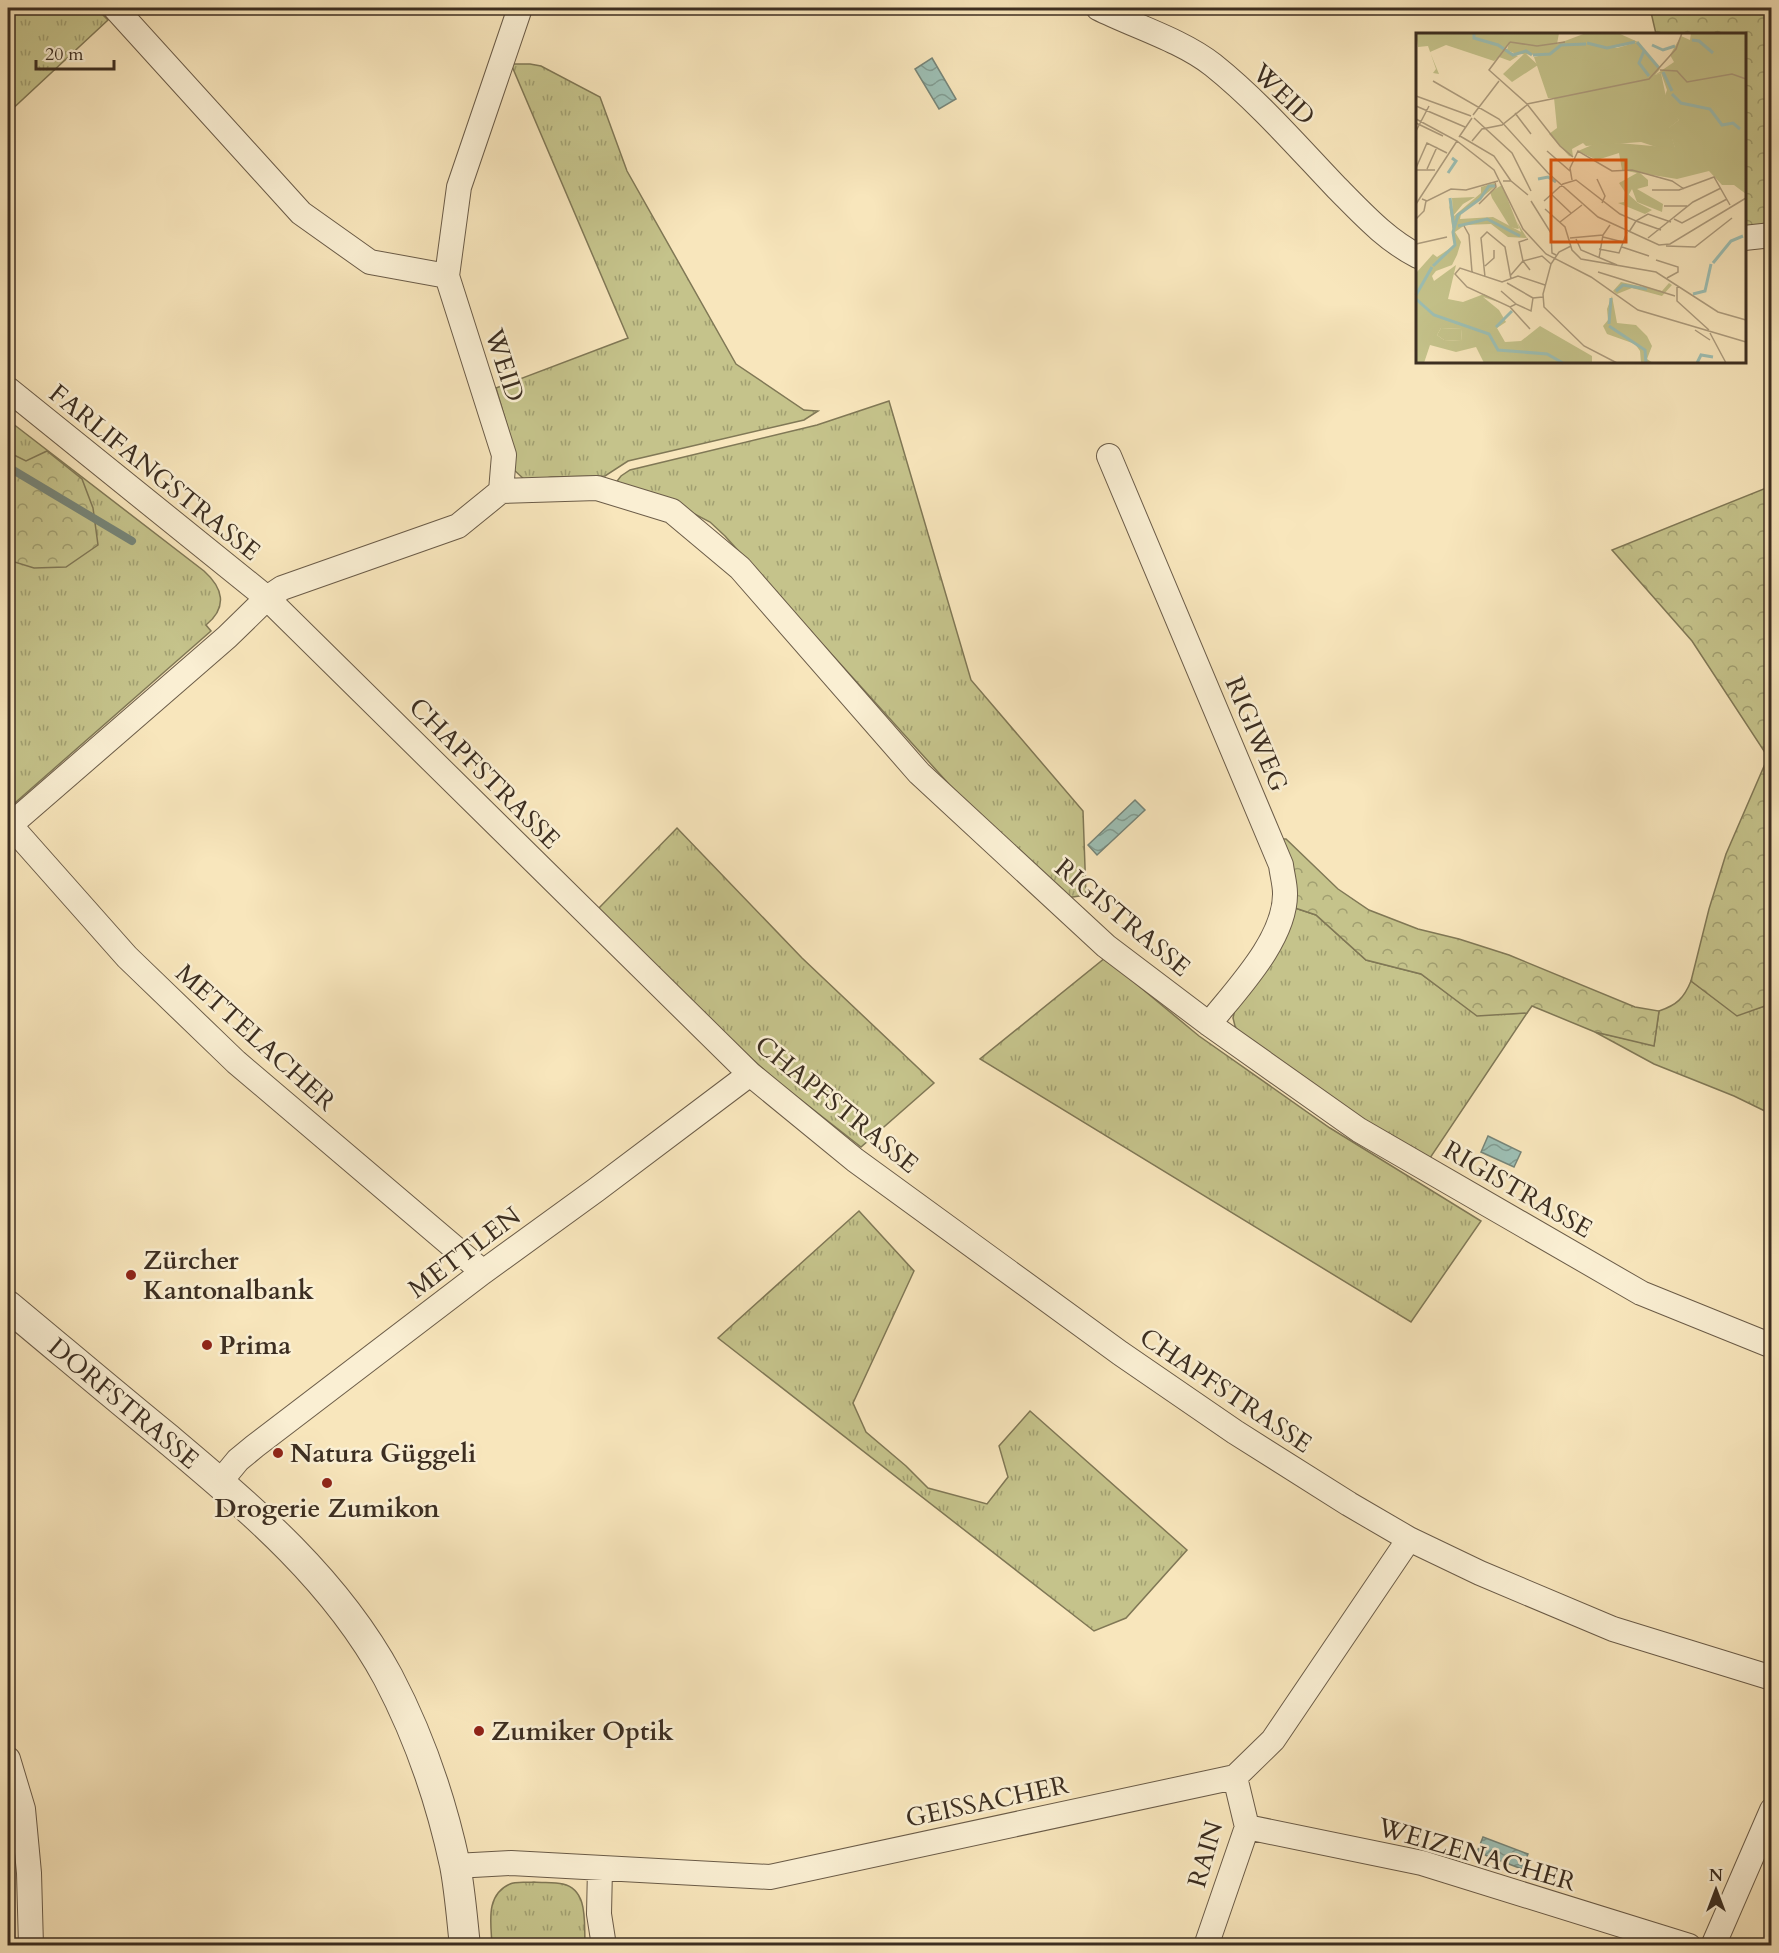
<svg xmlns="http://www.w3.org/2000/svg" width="1779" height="1953" font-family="Cardo,serif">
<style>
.grass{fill:url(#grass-tufts);stroke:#807856;stroke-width:1.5}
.forest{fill:url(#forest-crowns);stroke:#807856;stroke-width:1.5}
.water{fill:url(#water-waves);stroke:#768579;stroke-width:1.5}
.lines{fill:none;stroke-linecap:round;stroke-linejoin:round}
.stream{stroke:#768579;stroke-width:8}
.minor-casing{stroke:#6b5c48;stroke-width:26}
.tertiary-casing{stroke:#6b5c48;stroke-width:32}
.minor{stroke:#faefd3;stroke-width:24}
.tertiary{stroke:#faefd3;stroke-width:30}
.poi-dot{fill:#8f2418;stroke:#faefd3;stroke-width:2}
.labels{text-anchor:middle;stroke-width:5;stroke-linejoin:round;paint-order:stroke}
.street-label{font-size:26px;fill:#3c2e21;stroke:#faefd3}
.poi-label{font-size:26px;font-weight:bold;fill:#3c2e21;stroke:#faefd3;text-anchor:start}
.inset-river{fill:none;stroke:#9dbfb4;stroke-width:3}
.inset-road{fill:none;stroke:#ad9c7e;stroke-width:1.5}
.view{fill:#df570d;fill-opacity:0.15;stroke:#df570d;stroke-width:3}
.inset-edge{fill:none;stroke:#3c2e21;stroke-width:3}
</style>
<defs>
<pattern id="grass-tufts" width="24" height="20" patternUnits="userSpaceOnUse" patternTransform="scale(1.5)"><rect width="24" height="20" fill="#c5c38b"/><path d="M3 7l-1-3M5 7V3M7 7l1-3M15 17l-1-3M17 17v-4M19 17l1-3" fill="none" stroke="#a19f71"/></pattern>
<pattern id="forest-crowns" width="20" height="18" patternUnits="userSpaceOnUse" patternTransform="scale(1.5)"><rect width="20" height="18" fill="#c5c38b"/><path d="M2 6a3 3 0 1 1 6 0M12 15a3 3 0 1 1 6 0" fill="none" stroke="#a19f71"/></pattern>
<pattern id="water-waves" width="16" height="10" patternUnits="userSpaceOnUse" patternTransform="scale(1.5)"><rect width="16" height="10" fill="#9dbfb4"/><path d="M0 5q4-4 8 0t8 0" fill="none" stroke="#819c92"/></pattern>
</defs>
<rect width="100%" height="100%" fill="#f8e6bc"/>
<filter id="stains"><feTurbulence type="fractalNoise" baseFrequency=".00333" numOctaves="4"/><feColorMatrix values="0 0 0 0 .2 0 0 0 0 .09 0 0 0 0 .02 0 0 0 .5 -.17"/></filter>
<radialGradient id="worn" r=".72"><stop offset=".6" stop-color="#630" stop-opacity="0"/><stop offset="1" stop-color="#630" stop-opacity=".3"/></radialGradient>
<!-- grass -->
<path class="grass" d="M8,8H96L108,20L8,113Z
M511,64H530L541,66L600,97L627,171L736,364L804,410L818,411L804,420L628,461L605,476L551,477L527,482L513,469L511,439L496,388L628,338Z
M889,401L971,680L1083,811L1086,895L1066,898L956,792L725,536L710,522L666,499L614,485L621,476L630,470L817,425Z
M8,420L204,571C223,588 228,607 206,625L211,631L8,809V784L12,777L8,728Z
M677,828L802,958L934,1083L861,1147L773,1078L698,1010L598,909Z
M1292,907L1316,915L1366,960L1421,974L1477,1015L1527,1013L1426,1164L1237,1034L1233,1018L1235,1009Z
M1105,958L1199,1036L1330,1128L1481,1221L1411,1322L980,1059Z
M1771,973V1114L1734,1096L1654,1064L1595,1032L1654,1045L1659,1011C1677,1005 1684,998 1691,981L1737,1015L1765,1006Z
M859,1211L914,1271L853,1403L866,1432L906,1466L928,1488L987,1504L1008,1477L999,1446L1030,1411L1187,1550L1126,1618L1094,1631L718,1338Z
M534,1882C543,1883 554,1882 563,1884C588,1890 584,1921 585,1941L589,1945H492C491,1923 485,1895 510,1884C516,1881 527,1883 534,1882Z"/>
<!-- forest -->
<path class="forest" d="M1650,8H1771V235L1745,238L1744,34H1656Z
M47,451L82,479L93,508L98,545L66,567L34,568L8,560V452L26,461Z
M1771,486V973L1765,1006L1737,1016L1691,981L1709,909L1726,854L1768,757L1692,641L1612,550Z
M1282,839H1286L1338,889L1369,910L1418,929L1459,939L1509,955L1635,1007L1659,1011L1654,1046L1595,1032L1532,1006L1527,1013L1477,1016L1421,974L1366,960L1316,915L1292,907Z"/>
<!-- water -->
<path class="water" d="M932,58L956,99L939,109L915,69Z
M1135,800L1145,810L1097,855L1088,845Z
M1488,1136L1521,1152L1514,1167L1481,1152Z
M1483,1837L1528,1854L1522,1869L1477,1852Z"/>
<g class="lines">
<!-- stream -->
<path class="stream" d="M8,467L132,541"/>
<!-- minor casing -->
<g class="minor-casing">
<path id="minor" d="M115,8L301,213L370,262L447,276
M1098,8C1134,26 1181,40 1213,65C1258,101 1297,146 1337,188C1361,212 1386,240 1418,256
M1744,238L1772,235
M8,389L267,598L750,1074L855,1160L1120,1353L1235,1432L1349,1504L1409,1539L1480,1573L1613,1629L1772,1678
M1109,456L1281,865C1282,874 1285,884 1285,893C1286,939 1236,990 1209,1024
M501,491L597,488L672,511L740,568L919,773L1106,946L1209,1024L1359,1130L1641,1293L1772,1346
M10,825L127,957L236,1062L483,1272
M8,827L227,637L267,598L282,588L458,526L501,491L504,455L447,276L459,187L520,8
M219,1483L238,1460L255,1446L483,1272L596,1190L750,1074
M8,1759L23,1809L29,1873L31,1946
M1247,1827L1422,1863L1689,1946
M455,1866L511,1863L770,1877L1235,1777L1273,1740L1409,1539
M600,1868L599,1914L604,1946
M1206,1946L1247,1827L1235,1777
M1713,1946L1772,1810"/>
</g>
<!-- tertiary casing -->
<g class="tertiary-casing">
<path id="tertiary" d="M8,1306C61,1350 114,1395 168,1439C251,1509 335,1579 388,1677C419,1736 441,1800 455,1865C460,1891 462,1919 465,1946"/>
</g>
<!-- minor -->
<use href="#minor" class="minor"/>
<!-- tertiary -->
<use href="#tertiary" class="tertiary"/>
</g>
<!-- markers -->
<g class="poi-dot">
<circle cx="131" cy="1275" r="6"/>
<circle cx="207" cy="1345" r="6"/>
<circle cx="278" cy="1453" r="6"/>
<circle cx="327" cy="1483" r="6"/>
<circle cx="479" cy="1731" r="6"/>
</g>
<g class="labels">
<!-- street labels -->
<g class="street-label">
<text transform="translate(1284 94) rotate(44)" y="9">WEID</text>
<text transform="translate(505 365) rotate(72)" y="9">WEID</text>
<text transform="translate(155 472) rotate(39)" y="9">FARLIFANGSTRASSE</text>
<text transform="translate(1257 734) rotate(67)" y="9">RIGIWEG</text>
<text transform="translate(485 773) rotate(45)" y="9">CHAPFSTRASSE</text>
<text transform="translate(1123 917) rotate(40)" y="9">RIGISTRASSE</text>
<text transform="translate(256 1037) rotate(42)" y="9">METTELACHER</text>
<text transform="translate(837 1104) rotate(39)" y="9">CHAPFSTRASSE</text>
<text transform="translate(1518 1189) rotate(30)" y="9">RIGISTRASSE</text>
<text transform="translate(464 1252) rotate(-37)" y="9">METTLEN</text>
<text transform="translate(1226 1390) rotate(34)" y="9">CHAPFSTRASSE</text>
<text transform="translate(124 1403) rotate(40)" y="9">DORFSTRASSE</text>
<text transform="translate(987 1801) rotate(-12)" y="9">GEISSACHER</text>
<text transform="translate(1205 1854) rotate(-74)" y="9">RAIN</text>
<text transform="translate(1477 1854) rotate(16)" y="9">WEIZENACHER</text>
</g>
<!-- poi labels -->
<g class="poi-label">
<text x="143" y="1269">Zürcher<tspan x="143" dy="30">Kantonalbank</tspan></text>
<text x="219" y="1354">Prima</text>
<text x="290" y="1462">Natura Güggeli</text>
<text x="327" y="1517" text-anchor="middle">Drogerie Zumikon</text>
<text x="491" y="1740">Zumiker Optik</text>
</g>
</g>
<!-- overview -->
<g transform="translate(1416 33)">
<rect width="330" height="330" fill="#f8e6bc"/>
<path d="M0,0H143L141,11L170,0V9L201,15L222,9L244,36L239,42L245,40L253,78L263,87L253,95L261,121L225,109L170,113L167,110L156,116L157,124L153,123L133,101L141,95L138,65H132L118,24L127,22L100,21L91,17L93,10L88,17L102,23L94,28L83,24L78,28L30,12L14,19L23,41L17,40L20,36L12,13L2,14ZM211,160L222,170L236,177L229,181L202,170L208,169ZM59,164L47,171L37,183L36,165ZM25,295L46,296L45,308L28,307L21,302Z" fill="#c5c38b"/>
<path d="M170,0H202L222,9L191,16L170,9ZM275,0H330V161L318,152H306L293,138L261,146L224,140L232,147V153L221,156L247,171L246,179L221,169L216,156L208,170L209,159L203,150L221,140L206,137L203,120L181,127L162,118L176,112L203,110L259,115L256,106L246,100L263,87L245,74L251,57L245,40L239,42L258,29L254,22L265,3L274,7ZM159,10L180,19L187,25L186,31L154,24L151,19ZM78,150L80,153L45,181L44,186L77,184L105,199L101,189L111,205L92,204L75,191L49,192L39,199L45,209L41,222L36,232L20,238L16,243L18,248L40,232L32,266L47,269L68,261L85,270L67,264L83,277L90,289L81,295L89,309L105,308L124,293L176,323V330H68L60,314L40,319L14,312L8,330H0V240L17,221L21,224L39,212L33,172L38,183L65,160V154ZM25,295L46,296L45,308L28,307L21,302ZM205,249L246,258L253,250L256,252L246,263L216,255L201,261L197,258ZM196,263L201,290L220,292L231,303L236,313L231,326L237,330H225L224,318L219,311L191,301L187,293L192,287L191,276Z" fill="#c5c38b" fill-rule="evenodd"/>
<path d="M109,20L122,32L96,49L87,41ZM86,152L103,195L102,196L94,194L76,165L74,159Z" fill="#c5c38b"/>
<path class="inset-river" d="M58,0V5L82,12L97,22L110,18L116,22M276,7L283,8L297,20M221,9L243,35M171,10L191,15L219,9M236,12L247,17L259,13M228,18L223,30L233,43M117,22L134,21L145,12L170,11M247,39L256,58M256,61L265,70L294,76L306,92L317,90L324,96M32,140L40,128L36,125M122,146L132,144L140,149M34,165L38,196M42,193L71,186L104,203M297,230L315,208L327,203M17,233L39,212L37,199L42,182L64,166L73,153H79M200,258L207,252L231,256M277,261L289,258L295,231M0,262L16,234M0,266L18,282L73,301L82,317L131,321L147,330M193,291L195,265M193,293L229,317L230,330M80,294L96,278M281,330L285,322L297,324"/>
<path class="inset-road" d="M94,9L73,37L111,71L144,113L157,124M94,9L121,13L149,9M244,37L261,38L271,49L316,41L330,46M17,48L83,86L132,140L182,184L243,212L254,211L330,165M0,63L55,83M111,71L233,46L260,16L266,0M0,73L49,94M99,80L115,101M57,82L83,48M58,85L96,120L115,158M0,86L41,108L0,171M0,90L27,103M0,98L13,73M44,103L78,123L95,148M43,104L56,85M41,108L78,137L107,196L130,221L175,244L222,277L330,309M56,108L66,96L86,92L111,72M131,118L154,138M0,135L11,110L31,120M11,136L21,114M0,137H19M181,146L189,163L186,170M156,147L154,135L162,118L196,138L216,137L256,148L268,156M87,148H95L112,162M236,157H263L298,144L314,172M135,161L155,180M6,166L11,168L35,156L50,157L82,148M115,168L135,200L136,220L140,222M128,168L147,151L160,147L204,181L220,188L232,181L255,189M63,171L80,154L79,149M248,173H271M129,176L149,194L156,217L165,226L240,239L302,279L330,287M0,186L8,178L10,168M258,186L266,190L311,166M144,189L166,172M48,193L53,202L56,239M213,199L220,188L245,197M187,204L207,209M154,205L187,202L194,192M232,205L277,169L305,155M112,206L103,209L107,228L114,237M160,206L165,217L201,232M0,211L31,204M155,213L143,219L135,231L127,261L128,274L168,313L201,330M250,213L279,214L316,185M206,214L233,223M183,216L203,220L211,199M183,225L187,202M240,227L262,234V239L251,245M69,233L78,225V217M182,239L259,263M94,243L107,228L126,223L135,231M69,244L65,205L71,199L89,214L95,246M91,250L117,265M261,252V268L293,297M85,258L100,271M127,264L117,265L115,278L100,271L94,274L51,254L39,241L44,235L86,249L102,243L129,252M94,274L114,296M279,297L294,307M294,300L310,330"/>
<path class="view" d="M135,127H210V209H135Z"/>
<rect width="330" height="330" class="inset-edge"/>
</g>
<!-- margin -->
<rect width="1779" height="1953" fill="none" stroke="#f8e6bc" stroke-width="30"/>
<rect x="9" y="9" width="1761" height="1935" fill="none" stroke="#3c2e21" stroke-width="3"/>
<rect x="15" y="15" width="1749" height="1923" fill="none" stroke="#3c2e21" stroke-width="1.5"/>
<!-- north arrow -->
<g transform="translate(1716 1890)" stroke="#faefd3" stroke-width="4.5" paint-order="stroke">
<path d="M0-4.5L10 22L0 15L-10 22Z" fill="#3c2e21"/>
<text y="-9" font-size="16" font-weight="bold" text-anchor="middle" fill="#3c2e21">N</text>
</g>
<!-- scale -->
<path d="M36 60v9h78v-9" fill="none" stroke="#3c2e21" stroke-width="3"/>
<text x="45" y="60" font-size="18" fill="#3c2e21" stroke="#faefd3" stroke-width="4.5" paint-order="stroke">20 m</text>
<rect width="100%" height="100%" filter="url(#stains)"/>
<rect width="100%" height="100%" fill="url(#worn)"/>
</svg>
